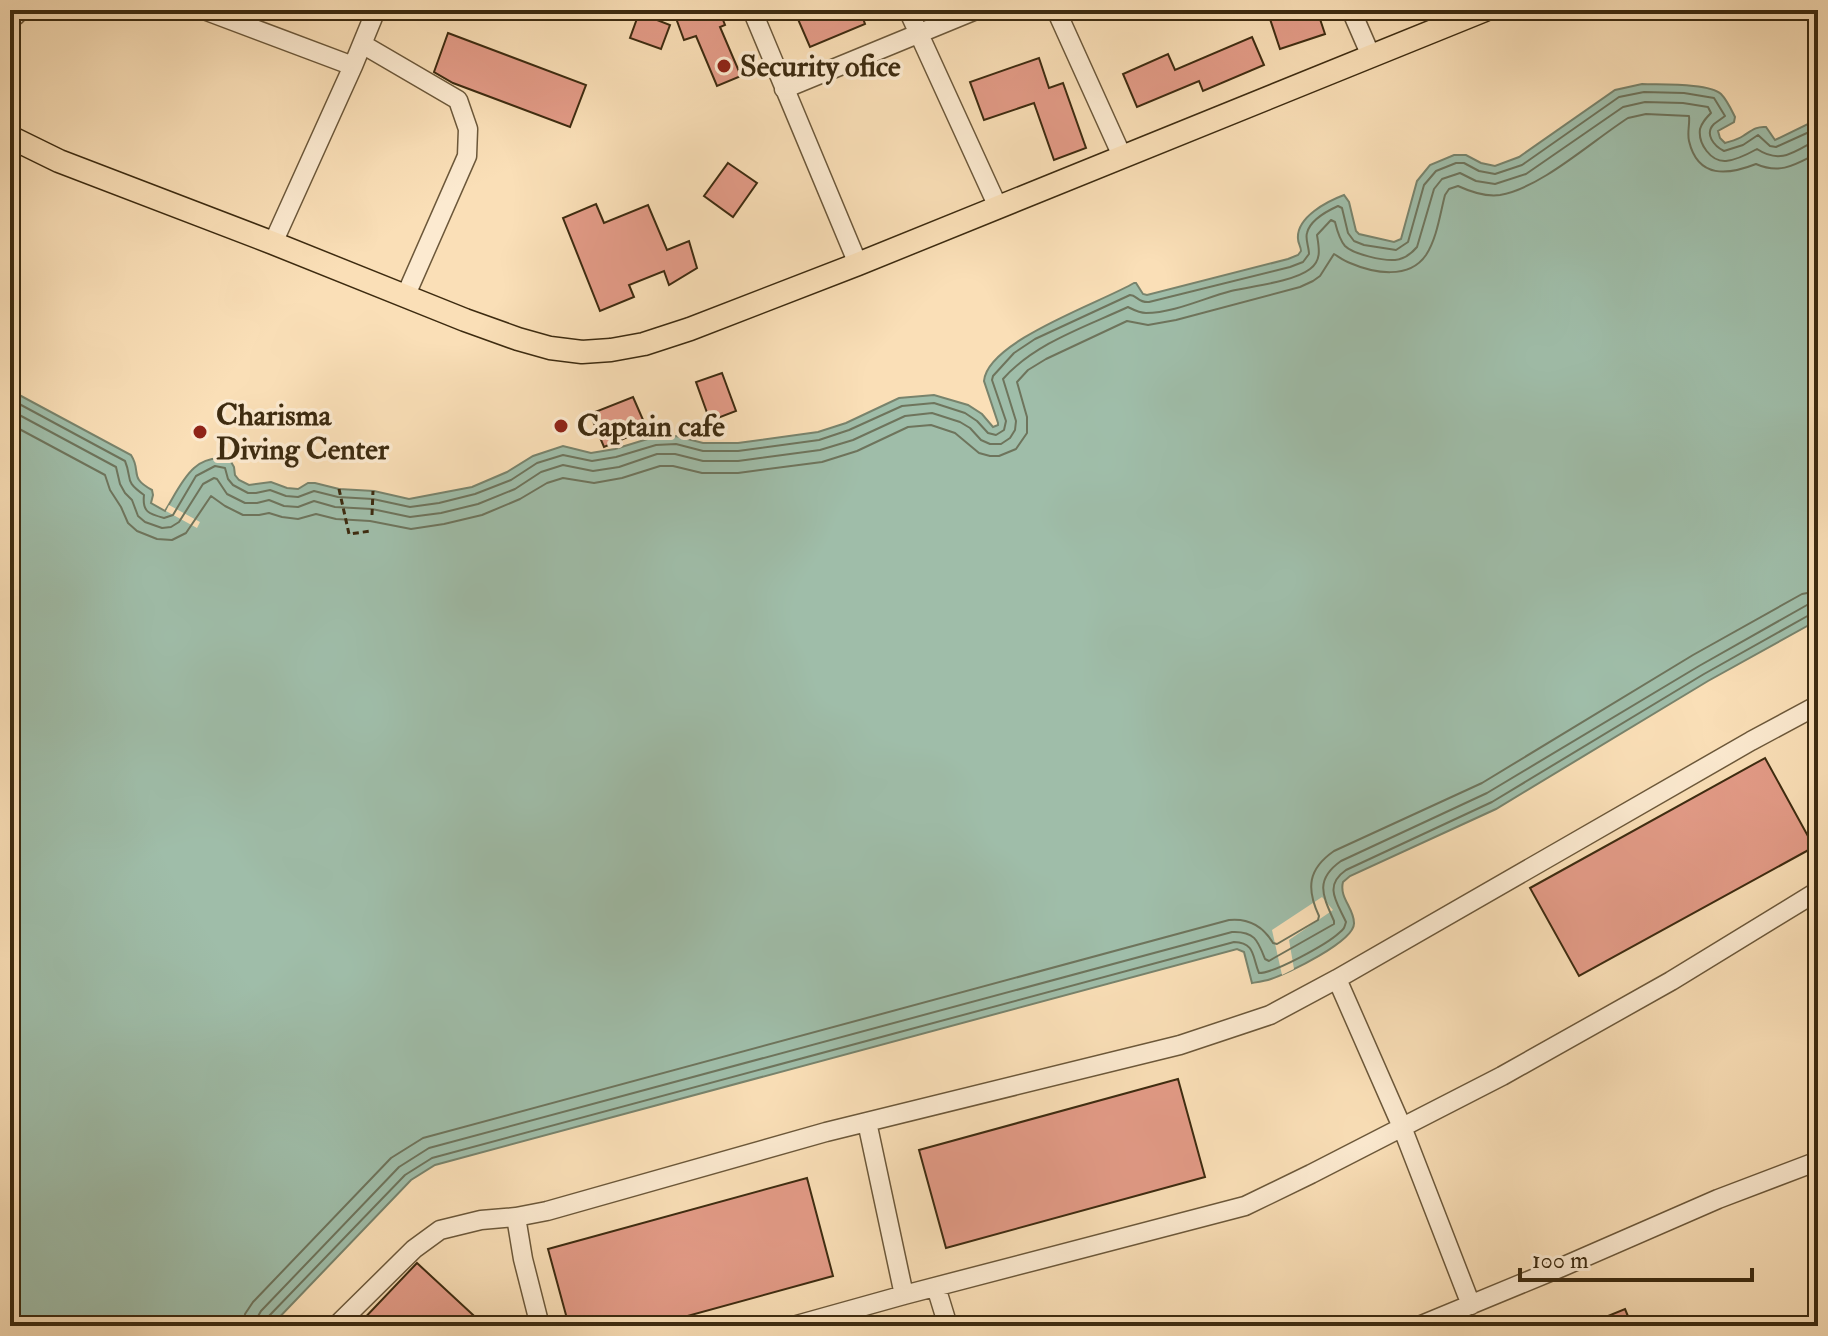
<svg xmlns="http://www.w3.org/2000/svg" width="1828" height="1336" font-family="'IM FELL Double Pica',serif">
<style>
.water{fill:#9fbda9;stroke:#78836c;stroke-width:2}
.pier{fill:#fadfb7}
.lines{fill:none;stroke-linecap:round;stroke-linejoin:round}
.shore{stroke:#6e745c;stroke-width:2}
.building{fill:#e39b87;stroke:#3d2b10;stroke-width:2}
.minor-casing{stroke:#6c583a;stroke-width:21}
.major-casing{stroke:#3d2b10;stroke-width:25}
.path{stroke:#3d2b10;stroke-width:3;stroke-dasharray:6 4;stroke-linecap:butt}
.minor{stroke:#fcead0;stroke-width:18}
.major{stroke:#fadfb7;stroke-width:22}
.poi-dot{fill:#8f2418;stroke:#fcead0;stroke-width:3}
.labels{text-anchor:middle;stroke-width:7;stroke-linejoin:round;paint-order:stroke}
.poi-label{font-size:30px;font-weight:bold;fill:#3d2b10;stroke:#fcead0;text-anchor:start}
</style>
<rect width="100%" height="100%" fill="#fadfb7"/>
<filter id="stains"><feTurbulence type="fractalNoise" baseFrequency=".0025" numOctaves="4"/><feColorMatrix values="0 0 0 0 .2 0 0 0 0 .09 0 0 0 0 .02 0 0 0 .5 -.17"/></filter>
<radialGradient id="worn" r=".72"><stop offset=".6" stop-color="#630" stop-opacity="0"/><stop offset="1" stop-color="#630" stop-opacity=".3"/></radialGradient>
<!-- water -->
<path class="water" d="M1642,84C1660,85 1709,83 1721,94C1727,100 1731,109 1735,117L1734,122L1718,131L1720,138L1725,143C1731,141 1737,140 1743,136C1751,131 1756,126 1766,127L1775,140L1818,119V620L1708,681L1496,809L1350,876L1343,882C1339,898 1354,908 1354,923C1355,941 1287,974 1271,979C1265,981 1258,982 1252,983L1244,952L1237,949L435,1165L411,1180L271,1326H10V390L131,455C142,472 128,477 152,490L153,495L151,503L165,511C181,485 193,451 230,460L234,467L235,475L239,480L249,485L271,482L287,488L298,489L308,483H315L339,489L374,491L409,499L472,487L507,472L533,456L563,446L591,453L615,449L654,437L676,436L703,443H738L818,432L846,423L899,398L934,395L968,405L982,414L993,427L998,425V423L984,381C987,341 1102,302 1134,283H1136L1143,294L1147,295L1288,259L1298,255L1301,251C1301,247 1298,243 1298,239C1296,217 1328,201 1344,195L1349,202L1356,231L1359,234L1394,242L1401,239L1417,181L1430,165L1454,155H1466L1481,163L1495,166L1519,157L1615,90Z"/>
<!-- pier -->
<path class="pier" d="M169,505L200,522L197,528L166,511Z
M1322,897L1333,910L1289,940L1294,969L1282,975L1272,930Z"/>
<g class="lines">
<!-- shore -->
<path class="shore" d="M10,399L125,461C133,480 123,480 144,495C142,512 149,514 164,518L173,515L196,476L215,466L225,468L228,479L233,485L248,493H256L270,490L286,496L298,497L314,491L338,497L373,499L410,507L439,503L475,494L511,480L537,463L563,455L592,461L616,457L656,445L676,444L703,451H738L819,440L849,430L902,406L934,403L965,413L977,421L988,433L996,435L1004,430L1006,421L992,380L993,376L1014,353L1035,339L1130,295C1137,295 1138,303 1149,302L1290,267L1303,262L1309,254C1309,247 1305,239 1307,233C1310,220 1327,211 1338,206L1342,208L1348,233L1354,241L1364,245L1396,250L1408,242L1424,185L1436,171L1456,163H1464L1479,171L1495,174L1522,165L1619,97L1644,92L1684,93L1714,98L1725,116C1721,119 1718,121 1714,124C1704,134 1714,146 1724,151L1743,145L1758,135L1770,146L1776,147L1818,128
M10,410L116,467L120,484L125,493L132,500L138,516L145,522L162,528L171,527L179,522L203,484L214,478L217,479L227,494L245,503H257L269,500L284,506L298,507L314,501L335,507L372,509L410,517L441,513L478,504L515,489L541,472L563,465L593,471L619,467L657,454H675L703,461H738L820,450L853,440L905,416L932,413L960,422L970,428L981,440L990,444H1001L1010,438L1015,430L1016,421L1003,379C1035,343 1085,327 1128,307C1134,310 1139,313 1146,313C1174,313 1204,298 1231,291C1252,286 1293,282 1310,269C1322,260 1319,248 1317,235L1331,220L1335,222C1337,230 1339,239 1345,246C1353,254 1383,261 1395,260C1404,259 1412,253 1417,247L1434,189L1442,179L1460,173L1476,181L1495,184L1526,174L1623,107L1645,102L1683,103L1708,107L1711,113C1706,118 1702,122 1700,129C1698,144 1711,162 1726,161C1737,160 1748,154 1757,149C1781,165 1795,151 1818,139
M10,424L105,475L110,490L121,507L128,523L137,531L157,539L172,540L186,533L211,496L225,506L243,515H259L269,513L282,517L298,519L316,514L336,519L370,521L411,529L444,524L482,515L520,499L547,483L563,478L594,483L622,478L660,466H673L702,473H738L822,462L857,451L908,427L931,425L955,433L979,453L990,456H999L1016,449L1027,433V417L1017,382L1028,370L1046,359L1127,321L1148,325L1176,320L1300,287L1313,281L1320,276L1334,254C1339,257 1344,261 1350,263C1373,273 1409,280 1426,255C1437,238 1440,214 1445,195L1449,189L1458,186C1471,192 1486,197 1500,195C1541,188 1592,141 1628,118L1646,114L1689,116C1690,124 1687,132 1689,141C1698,179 1728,175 1756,164C1781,175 1796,164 1818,153
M244,1326L245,1314L253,1302L391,1158L423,1138L1229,920C1249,918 1263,926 1273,943L1277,944L1318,920L1319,916C1306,888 1308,869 1334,851L1482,783L1693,655L1802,594L1818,591
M256,1326L257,1318L261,1311L399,1167L429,1148L1232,932C1255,931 1258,941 1265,959L1269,961L1274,958L1334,924V921C1323,896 1314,880 1341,861L1487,793L1699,666L1807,605L1818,603
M266,1326L268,1317L405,1175L432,1158L1234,942C1256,943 1252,957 1259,973C1275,973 1327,944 1339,933C1345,928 1344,928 1346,922C1337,902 1323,886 1346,870L1492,802L1704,674L1811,614L1818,613"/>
</g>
<!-- building -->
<path class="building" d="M673,10H719L725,25L720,27L741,76L717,86L696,36L684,40Z
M794,10H860L865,24L810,47Z
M1267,10H1317L1325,34L1280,49Z
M639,13L670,25L661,49L630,38Z
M448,33L586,85L570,127L453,83L434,72Z
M1252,37L1264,65L1203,91L1199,81L1137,107L1123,74L1168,54L1175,70Z
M1039,58L1049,88L1063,83L1086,148L1054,160L1034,103L984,120L970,82Z
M728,163L757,183L733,217L704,196Z
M596,204L604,223L648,205L667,250L689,241L697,268L669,285L664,271L629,285L634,297L600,311L563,218Z
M722,373L736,411L710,421L696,382Z
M633,397L647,429L604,447L590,414Z
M1765,758L1814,847L1579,976L1530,888Z
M1178,1079L1205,1177L946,1248L919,1150Z
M807,1178L833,1276L651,1326H569L548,1249Z
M417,1263L485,1326H357Z
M1625,1309L1632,1326H1586V1325Z"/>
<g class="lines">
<!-- minor casing -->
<g class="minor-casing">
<path id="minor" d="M204,10L353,66
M752,10L858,264
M908,10L998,207
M1056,10L1122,156
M1351,10L1371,56
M10,14L15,16L21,10
M362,44L458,100L468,129L467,156L405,297
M784,89L976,10
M273,243L353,66L376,10
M1337,979L1402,1127L1471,1305
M867,1122L904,1295
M936,1287L948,1326
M336,1326L414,1249L440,1230L481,1220L516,1217
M540,1326L523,1259L516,1217L547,1211L826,1132L1180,1045L1270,1015L1337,979L1751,741L1818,705
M793,1326L904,1295L1245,1206L1311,1174L1502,1076L1671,981L1818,891
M1419,1326L1562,1267L1718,1199L1818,1161"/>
</g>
<!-- major casing -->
<g class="major-casing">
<path id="major" d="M10,137L59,161L273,243L465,320L518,339L550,348L582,352L611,350L644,344L690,329L858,264L1485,10"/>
</g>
<!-- path -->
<path class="path" d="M339,489L349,534L371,531
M372,515L373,491"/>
<!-- minor -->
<use href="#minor" class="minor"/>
<!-- major -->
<use href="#major" class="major"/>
</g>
<!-- markers -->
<g class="poi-dot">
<circle cx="724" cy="66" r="8"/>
<circle cx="561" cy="426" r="8"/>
<circle cx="200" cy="432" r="8"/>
</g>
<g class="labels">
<!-- poi labels -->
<g class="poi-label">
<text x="740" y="76">Security ofice</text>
<text x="216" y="425">Charisma<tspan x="216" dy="34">Diving Center</tspan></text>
<text x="577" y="436">Captain cafe</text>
</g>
</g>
<!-- margin -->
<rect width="1828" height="1336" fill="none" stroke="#fadfb7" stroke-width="40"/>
<rect x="12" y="12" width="1804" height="1312" fill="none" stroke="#3d2b10" stroke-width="4"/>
<rect x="20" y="20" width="1788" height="1296" fill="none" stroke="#3d2b10" stroke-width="2"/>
<!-- scale -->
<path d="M1520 1268v12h232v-12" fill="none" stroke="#3d2b10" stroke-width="4"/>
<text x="1532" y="1268" font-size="24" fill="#3d2b10" stroke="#fcead0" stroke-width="6" paint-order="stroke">100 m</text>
<rect width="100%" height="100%" filter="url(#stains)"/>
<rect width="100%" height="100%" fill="url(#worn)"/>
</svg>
